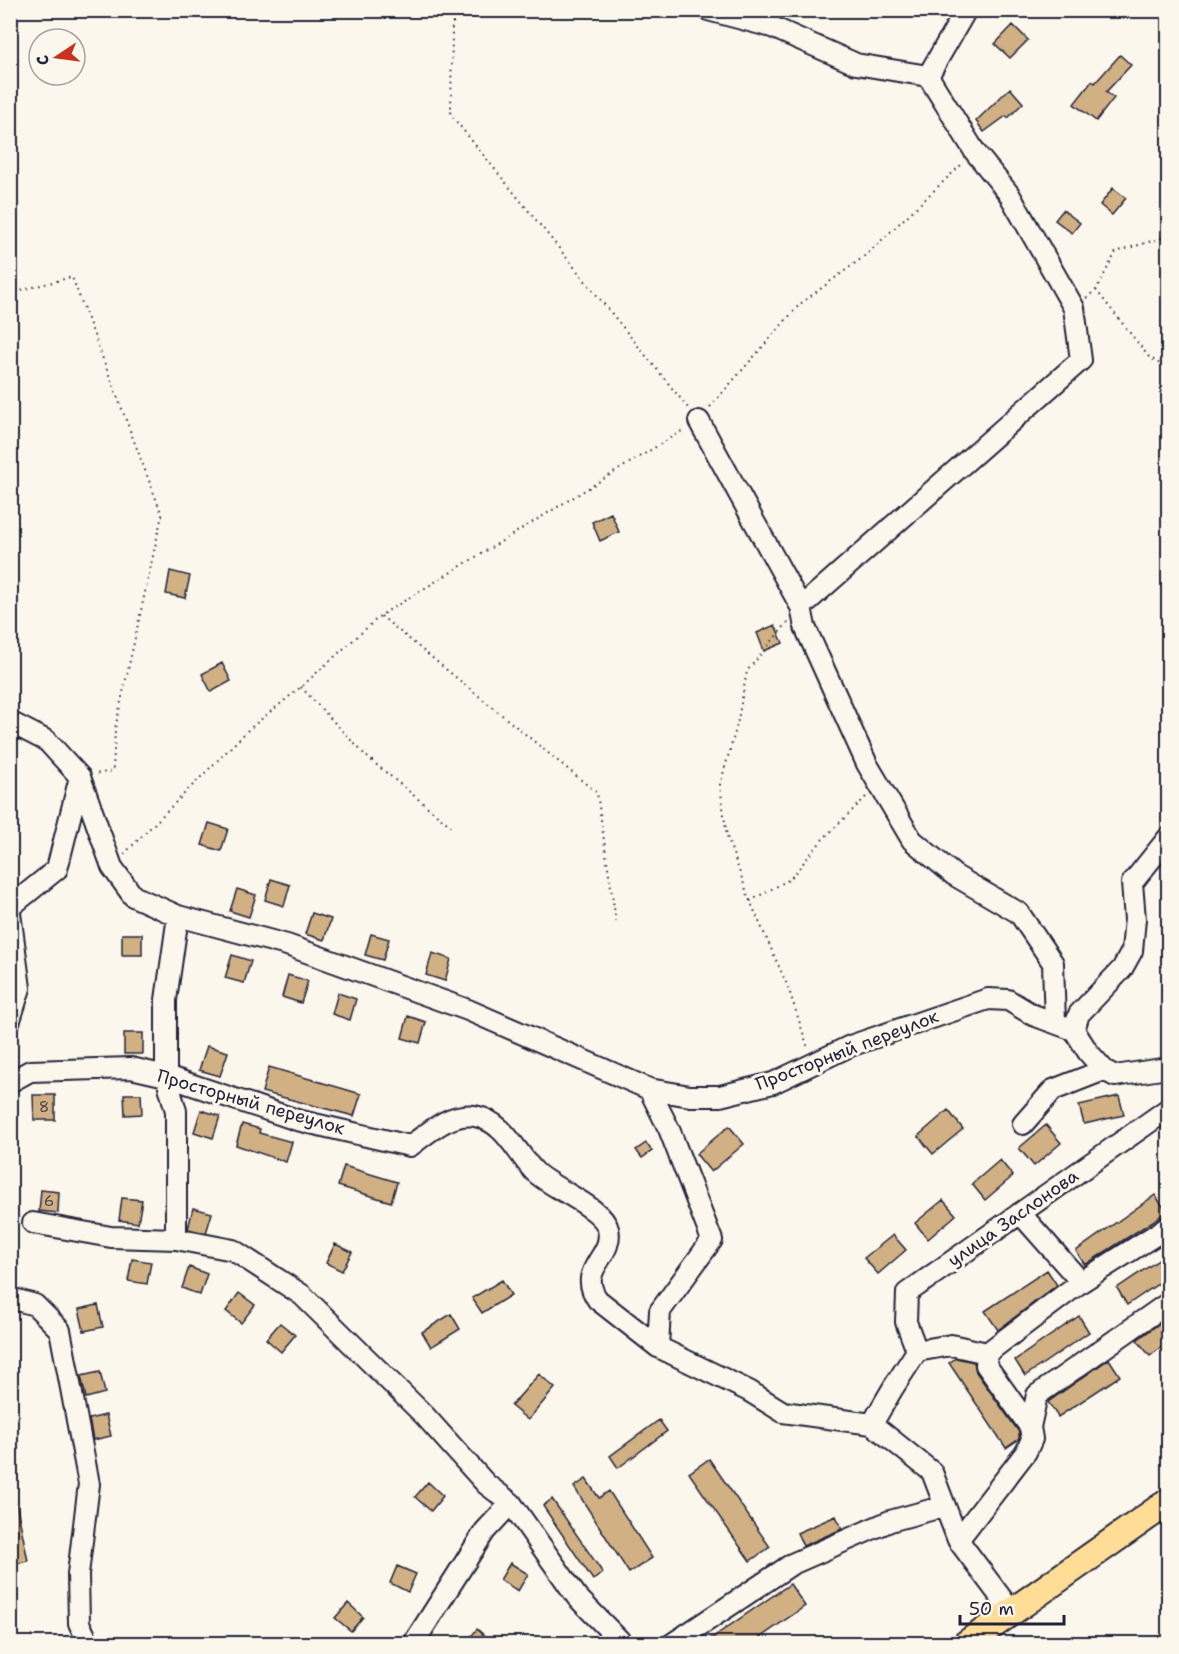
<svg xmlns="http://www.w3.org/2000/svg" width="1179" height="1654" font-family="'Shantell Sans',sans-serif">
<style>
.building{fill:#d1b084;stroke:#22223b;stroke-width:1.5}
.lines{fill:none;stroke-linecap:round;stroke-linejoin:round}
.minor-casing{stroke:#22223b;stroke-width:24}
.major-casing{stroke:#22223b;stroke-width:30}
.path{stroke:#22223b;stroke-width:2;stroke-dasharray:1.5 4.5;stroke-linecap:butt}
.minor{stroke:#fbf7ec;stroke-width:20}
.major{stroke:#ffdd96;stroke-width:26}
.labels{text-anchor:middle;stroke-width:6;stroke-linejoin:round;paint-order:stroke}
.number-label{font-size:15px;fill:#4e464d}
.street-label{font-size:18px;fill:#22223b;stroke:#fbf7ec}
</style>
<rect width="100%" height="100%" fill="#fbf7ec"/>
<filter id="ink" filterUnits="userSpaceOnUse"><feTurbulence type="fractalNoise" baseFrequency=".0167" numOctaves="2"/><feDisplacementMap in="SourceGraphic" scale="12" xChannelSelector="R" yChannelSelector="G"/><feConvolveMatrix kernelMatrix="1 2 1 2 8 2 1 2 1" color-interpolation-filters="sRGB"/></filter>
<g filter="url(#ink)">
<!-- building -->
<path class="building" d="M1013,25L1028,40L1010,58L995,44Z
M1120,55L1131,65L1106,92L1114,98L1096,121L1074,104L1092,81L1095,83Z
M1010,88L1023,103L1008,118L1006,116L984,132L976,121Z
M1113,188L1126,198L1112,215L1100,205Z
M1063,210L1080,223L1072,233L1055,220Z
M611,513L619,532L600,541L592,522Z
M170,571L190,576L185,598L166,594Z
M775,625L783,643L764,651L757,633Z
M222,663L231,681L211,692L202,674Z
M209,823L228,829L221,851L202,845Z
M271,879L290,885L284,906L265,900Z
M237,889L256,895L249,917L230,911Z
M312,913L331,919L324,940L305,934Z
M122,934H142V955H122Z
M371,934L389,939L383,960L365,955Z
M432,953L451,959L445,981L426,975Z
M232,955L251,961L244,983L225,978Z
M288,975L308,981L301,1003L282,997Z
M338,993L356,999L350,1020L332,1014Z
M408,1016L426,1022L420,1043L402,1038Z
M124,1033H143V1054H124Z
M207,1046L228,1052L220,1076L199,1070Z
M269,1067L361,1094L354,1116L262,1092Z
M124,1094H141L142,1114L125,1115Z
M33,1095H55V1120H34Z
M1119,1096L1124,1115L1084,1124L1079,1105Z
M201,1110L220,1116L213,1138L194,1132Z
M948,1110L963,1129L933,1154L918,1136Z
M242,1124L260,1129L259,1133L292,1142L286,1162L236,1145Z
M1046,1125L1061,1143L1034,1166L1019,1148Z
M729,1126L744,1144L711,1172L696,1154Z
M646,1143L652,1151L642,1158L636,1150Z
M1000,1160L1013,1176L985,1200L972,1184Z
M344,1166L397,1182L391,1202L338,1186Z
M41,1190L59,1192L58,1213L39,1211Z
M1155,1195L1167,1212L1085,1265L1076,1251Z
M122,1198L142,1200L138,1223L119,1220Z
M943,1200L956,1215L928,1239L915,1223Z
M193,1208L212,1213L206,1233L188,1229Z
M893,1235L906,1250L878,1274L864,1258Z
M335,1244L352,1252L342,1271L326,1263Z
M1163,1257L1168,1266V1277L1127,1305L1117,1288Z
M132,1259L151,1262L147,1284L128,1281Z
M189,1267L207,1274L200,1295L182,1288Z
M1047,1270L1057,1285L998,1330L985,1311Z
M502,1280L511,1295L482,1313L472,1298Z
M239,1293L255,1305L241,1323L226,1311Z
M98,1305L103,1327L84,1331L79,1309Z
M451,1314L460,1329L431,1347L422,1332Z
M1079,1316L1089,1332L1025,1376L1015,1360Z
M1168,1317V1342L1150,1356L1137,1340Z
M280,1323L295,1335L281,1352L266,1339Z
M956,1358L974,1362L976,1372L1019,1432V1439L1006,1448L949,1363Z
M1109,1359L1120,1376L1058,1417L1048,1402Z
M100,1372L105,1393L86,1398L81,1376Z
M539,1374L555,1388L528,1420L511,1406Z
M106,1415L111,1436L93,1440L89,1419Z
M659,1420L667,1431L618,1468L610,1456Z
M709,1459L770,1547L750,1561L689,1473Z
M586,1479L599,1498L609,1491L652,1558L629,1573L574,1487Z
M428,1482L443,1496L431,1511L415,1497Z
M10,1497H15L28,1561L10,1565Z
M552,1499L603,1573L593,1580L543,1506Z
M836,1516L842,1529L803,1546L797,1533Z
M510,1563L528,1574L518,1591L500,1580Z
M397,1566L416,1574L408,1592L390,1583Z
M790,1584L805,1606L751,1644H703Z
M348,1603L363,1617L351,1631L335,1618Z
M477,1629L494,1644H465Z"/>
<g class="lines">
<!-- minor casing -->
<g class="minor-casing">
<path id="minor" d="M708,10L772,27L856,64L928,76
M928,76L966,10
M699,421L801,607L805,627L867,764L912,840L954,875L1019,913L1053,963L1055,1023
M801,607L1081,360L1074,308L1009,194L975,152L928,76
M10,722L47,741L80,777L112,867L133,896L178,916L287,945L468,1010L649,1089L690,1096H720L773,1083L850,1046L988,999L1008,1000L1033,1015L1074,1030L1088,1052L1104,1070L1115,1076L1168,1068
M10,907L57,869L80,777
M10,913L20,988L10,1020
M1074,1030L1079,1014L1122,969L1132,951L1135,919L1132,883L1168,838
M10,1082L30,1071L131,1068L166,1076L297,1120L410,1146C428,1133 450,1112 475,1116C505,1122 515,1151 534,1171C550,1188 603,1207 608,1229C615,1257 575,1269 598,1300L658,1347L749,1391L783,1412L872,1424L932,1472L958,1540L1011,1611
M649,1089L669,1129L712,1240L660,1311L658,1347
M1023,1124L1053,1090L1104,1070
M1020,1213L1081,1282
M33,1223L111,1237L176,1239L233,1250L302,1295L425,1416L486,1484L511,1503L577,1597L623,1644
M176,1239V1111L166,1076V1000L178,916
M10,1298L35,1305L60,1330L89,1484L78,1574L79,1623L89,1644
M917,1351L906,1322L907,1293L1168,1109
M987,1353L1081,1282L1168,1227
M872,1424L893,1388L917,1351L951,1345L987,1353L986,1365L1030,1427L1032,1439L1026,1452L958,1540
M1030,1427L1037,1395L1168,1303
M413,1644L485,1531L511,1503
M672,1644L792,1564L890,1521L945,1506"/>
</g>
<!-- major casing -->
<g class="major-casing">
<path id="major" d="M966,1644L1168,1502"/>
</g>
<!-- path -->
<path class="path" d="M455,10L452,28L451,115L689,409
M1096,290L1149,357L1168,369
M10,293L72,277L162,515L115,729L113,771L95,774
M1086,298L1096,290L1116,252L1168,236
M710,407L800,304L866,255L964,162
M381,616L597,793L616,921
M788,622L747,671L737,725L720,785L727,837L750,901L788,987L808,1048
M301,687L366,756L452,827
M124,854L248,730L301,687L381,615L685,429
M750,901L790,879L823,839L867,796"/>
<!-- minor -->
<use href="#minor" class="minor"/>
<!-- major -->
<use href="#major" class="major"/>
</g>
</g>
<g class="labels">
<!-- number labels -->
<g class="number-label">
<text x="44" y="1112">8</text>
<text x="49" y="1206">6</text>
</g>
<!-- street labels -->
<g class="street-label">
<text transform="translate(847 1050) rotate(-21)" y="6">Просторный переулок</text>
<text transform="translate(251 1102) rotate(16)" y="6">Просторный переулок</text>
<text transform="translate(1013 1218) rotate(-35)" y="6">улица Заслонова</text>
</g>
</g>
<!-- margin -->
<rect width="1179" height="1654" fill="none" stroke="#fbf7ec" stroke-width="36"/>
<rect x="18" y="18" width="1143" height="1618" fill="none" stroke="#22223b" stroke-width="2" filter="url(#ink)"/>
<!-- north arrow -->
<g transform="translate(57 57) rotate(257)"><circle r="28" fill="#fbf7ec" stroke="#a4a2a5" stroke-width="1.5"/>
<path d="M0-4.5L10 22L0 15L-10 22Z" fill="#c8321e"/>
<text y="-9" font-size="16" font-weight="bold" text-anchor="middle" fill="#22223b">С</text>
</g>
<!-- scale -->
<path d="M960 1615v9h104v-9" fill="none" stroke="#22223b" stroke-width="3"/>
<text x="969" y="1615" font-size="18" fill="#22223b" stroke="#fbf7ec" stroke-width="4.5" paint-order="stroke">50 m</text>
</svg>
